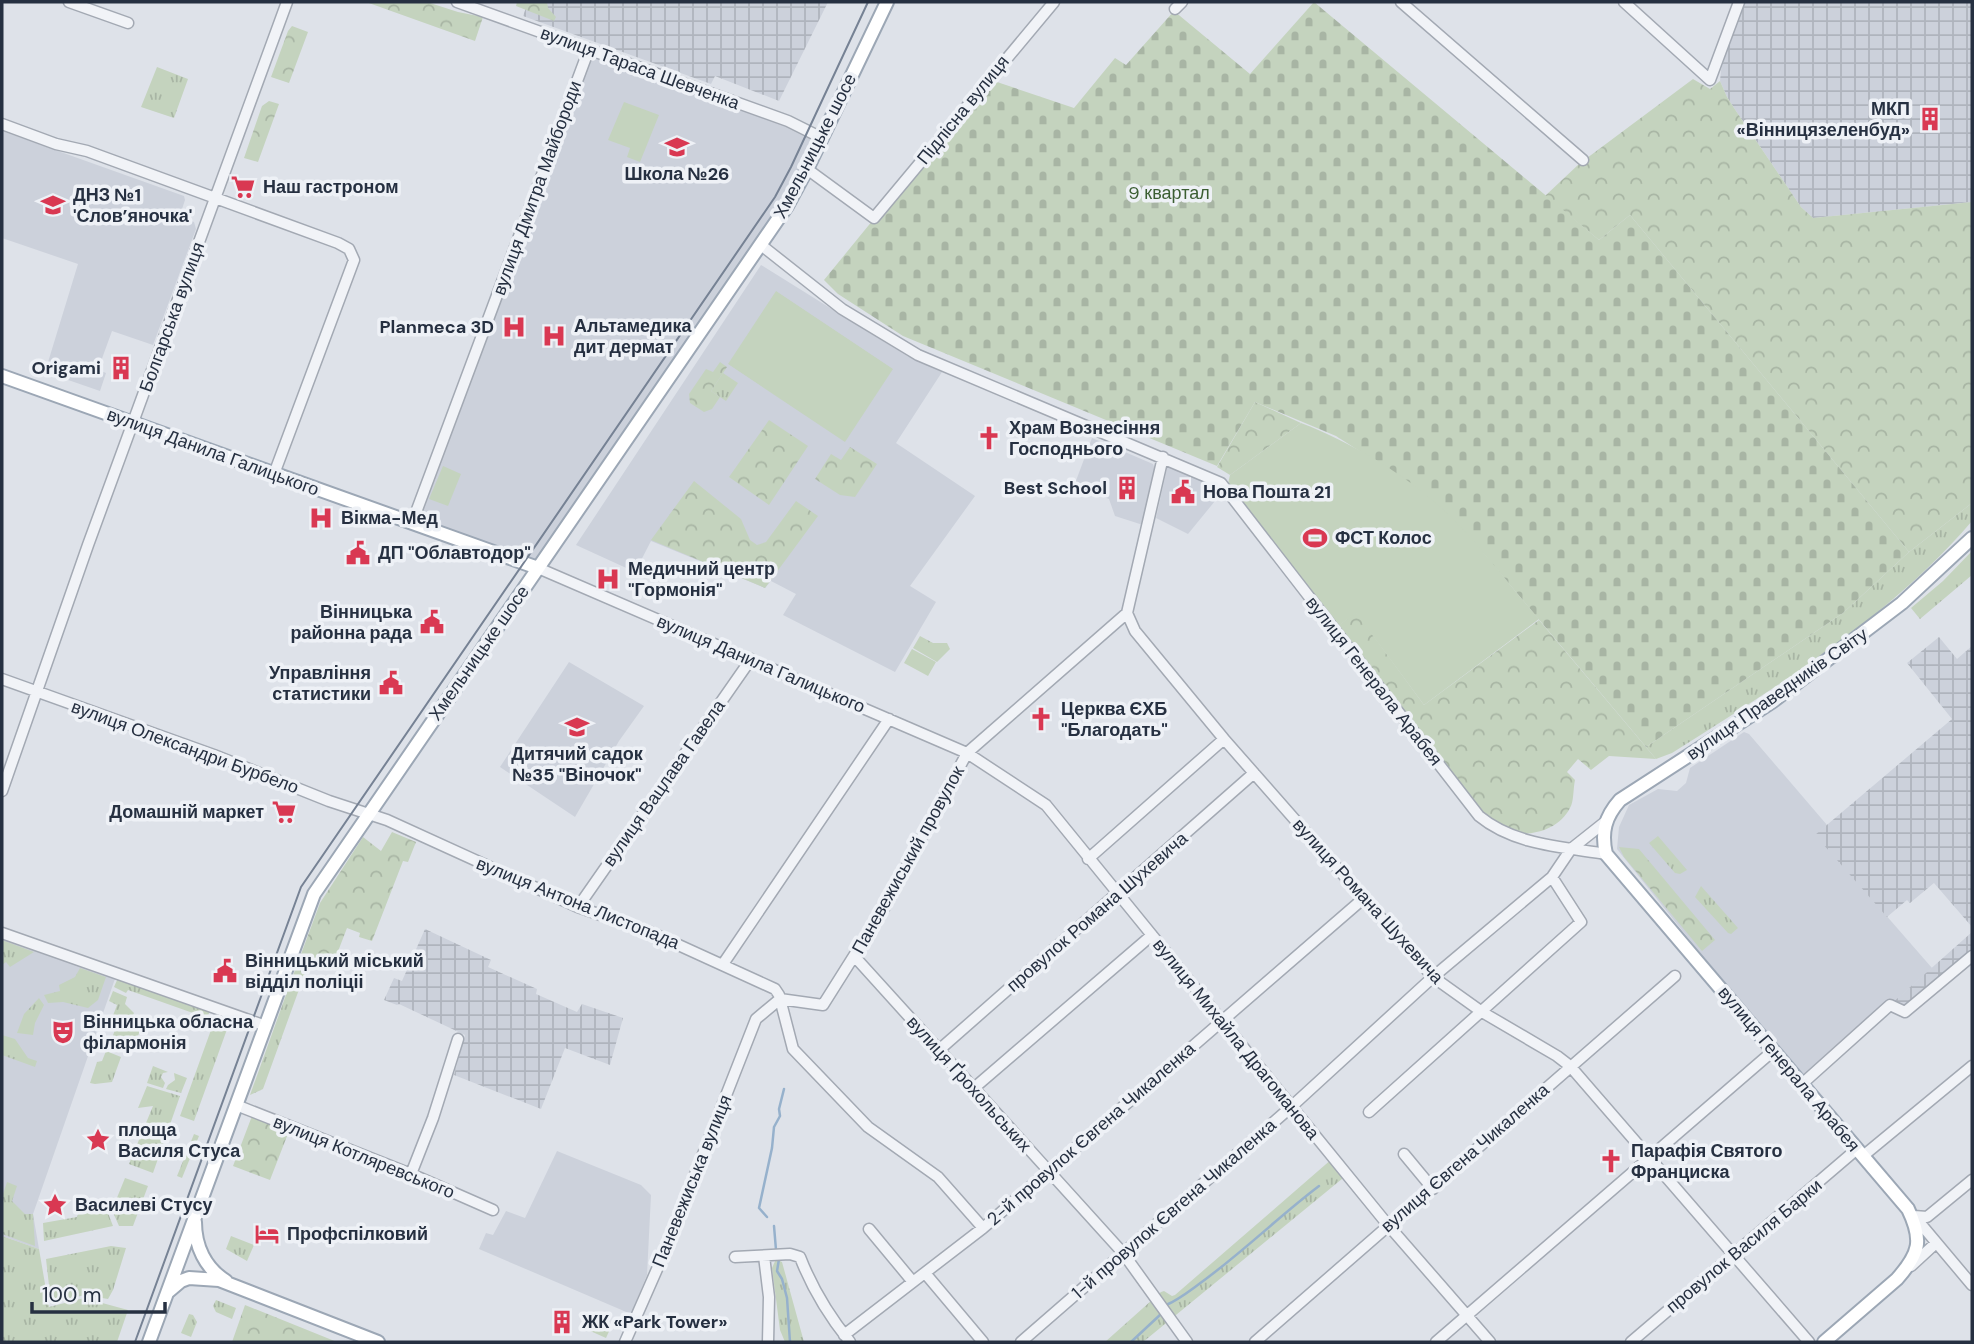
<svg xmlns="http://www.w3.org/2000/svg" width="1974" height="1344" font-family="'DM Sans',sans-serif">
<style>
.built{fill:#ccd1db}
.industrial{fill:url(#industrial-grid)}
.grass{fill:url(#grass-tufts)}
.forest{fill:url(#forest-crowns)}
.cemetery{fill:url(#cemetery-stones)}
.garden{fill:#c4d3be}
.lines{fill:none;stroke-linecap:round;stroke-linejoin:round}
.stream{stroke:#96b1cc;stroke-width:2.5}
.minor-casing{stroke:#a3a9b3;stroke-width:13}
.major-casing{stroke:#9ca7b5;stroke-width:16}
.minor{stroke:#f1f3f7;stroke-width:10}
.major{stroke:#fff;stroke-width:12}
.tram{stroke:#768294;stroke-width:2}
.labels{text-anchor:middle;stroke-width:7;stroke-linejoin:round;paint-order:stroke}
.street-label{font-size:18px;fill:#263041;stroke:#eef1f6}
.poi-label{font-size:18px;font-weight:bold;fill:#263041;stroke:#eef1f6;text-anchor:start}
.park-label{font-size:18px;fill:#3b5e32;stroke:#eef1f6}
</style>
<defs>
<pattern id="industrial-grid" width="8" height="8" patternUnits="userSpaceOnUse" patternTransform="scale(1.75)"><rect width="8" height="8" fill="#ccd1db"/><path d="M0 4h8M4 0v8" fill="none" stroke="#afb4bd"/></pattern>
<pattern id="grass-tufts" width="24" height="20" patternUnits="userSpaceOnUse" patternTransform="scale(1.75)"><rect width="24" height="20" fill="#c4d3be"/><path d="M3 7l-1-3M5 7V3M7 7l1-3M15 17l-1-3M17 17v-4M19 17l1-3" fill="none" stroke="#a8b5a4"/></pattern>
<pattern id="forest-crowns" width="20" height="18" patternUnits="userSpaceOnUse" patternTransform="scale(1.75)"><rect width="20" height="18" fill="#c4d3be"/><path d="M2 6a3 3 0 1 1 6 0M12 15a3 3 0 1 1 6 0" fill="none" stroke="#a8b5a4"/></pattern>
<pattern id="cemetery-stones" width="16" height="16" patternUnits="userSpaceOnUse" patternTransform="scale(1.75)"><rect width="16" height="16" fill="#c4d3be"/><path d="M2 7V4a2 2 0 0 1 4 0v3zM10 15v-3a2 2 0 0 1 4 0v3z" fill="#a8b5a4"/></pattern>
</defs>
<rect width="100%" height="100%" fill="#dee2e9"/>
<!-- built -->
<path class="built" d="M590,47L818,136L782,204L534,566L413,523Z
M2,131L184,196L185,200L180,215L194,222L196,229L153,345L112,331L100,364L103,365L101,371L106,373L100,391L45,372L78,264L2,238Z
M761,265L907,356L942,372L896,443L975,496L910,586L936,602L895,672L783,615L796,594L771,581L765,588L651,541L635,572L576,545Z
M1092,438L1153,464L1155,469L1143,525L1115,516L1109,499L1074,486Z
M1168,464L1220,486L1224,490L1188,534L1156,518Z
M569,662L644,706L619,741L575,817L500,767Z
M1744,732L1749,734L1827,825L1816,835L1932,968L1808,1079L1701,954L1617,849L1619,827L1629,805L1658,789L1677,791L1686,783L1690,768Z
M2,933L117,973L33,1214L39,1249L2,1236Z
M557,1151L641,1185L651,1195L647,1275L631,1314L479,1249L486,1233L493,1235L506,1211L525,1218Z"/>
<!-- industrial -->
<path class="industrial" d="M528,2H828L779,101L715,76L711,84L523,16Z
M1744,2H1972V202L1813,218L1801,207L1736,111L1727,97L1720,81L1721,70L1736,20Z
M1939,637L1957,659L1972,646V927L1934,883L1910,903L1907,900L1887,917L1815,835L1952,719L1907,663Z
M425,929L491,960L488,967L537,989L536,994L577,1012L582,1004L623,1018L610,1065L565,1048L541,1109L454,1075L465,1035L399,1004L397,1005L384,1000L394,978L402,981Z
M1972,932V954L1905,1012L1890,1005Z"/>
<!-- grass -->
<path class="grass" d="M157,67L188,79L174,118L141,107Z
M723,373L738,383L726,401L711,391Z
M1972,503V521C1890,617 1778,686 1672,753L1656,759L1646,747L1843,613L1909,552Z
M1972,551V575L1920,619L1911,608L1943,581Z
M920,636L933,643H947L950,649L937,662L913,648Z
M1658,836L1687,870L1680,874L1675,873L1649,843Z
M1701,886L1738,928L1731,934L1728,933L1695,897Z
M2,940L34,952L10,967L6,962L2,965Z
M80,968L106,977L98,1000L88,1008L63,1002L48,1003L44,995L60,991L59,985L75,977Z
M118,978L210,1011L207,1018L128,990L126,993L114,987Z
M291,981L301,984L263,1089L250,1095Z
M113,991L127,997L125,1004L134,1013L132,1017L141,1027L137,1039H126L124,1046L111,1041L117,1024L112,1018L117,1005L109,1001Z
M39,998L44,1005L35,1023L33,1035L17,1033L24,1014Z
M216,1016L230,1021L194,1121L180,1116Z
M2,1035L15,1039L28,1058L37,1061L35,1067L2,1055Z
M106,1051L121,1057L112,1082L95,1084L90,1083L97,1062L102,1061Z
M153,1066L168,1072L163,1073L161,1077L165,1083L163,1088L147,1083Z
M174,1073L187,1078L181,1093L166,1089L168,1085L175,1080Z
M147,1086L180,1096L153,1173L129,1164L153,1106L138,1108Z
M194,1134L199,1136L182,1178L177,1176Z
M1333,1158L1348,1174L1143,1342H1105L1161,1292L1164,1291L1172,1296L1175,1295Z
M125,1178L148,1186L133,1226H119L112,1210Z
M7,1182L17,1186L12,1201L25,1214H33L35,1246L2,1234V1197Z
M82,1204L108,1213L113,1226L44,1241L43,1223L77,1217Z
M2,1236L39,1249L49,1307L84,1298L128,1310L117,1342H2Z
M231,1236L254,1245L247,1261L226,1249Z
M111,1246L126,1248L113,1290L108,1299L85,1295L51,1303L46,1259Z
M776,1259L782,1262L804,1342H785L780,1330L772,1268Z
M216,1300L236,1308L232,1319L216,1312L213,1306Z
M189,1314L193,1315L197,1322L191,1337L181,1333Z
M590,1319L611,1327L606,1338L588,1330Z"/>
<!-- forest -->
<path class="forest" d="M366,2H427L458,12L483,17L475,41Z
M517,2H547L548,8L556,17L554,21L516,6Z
M292,26L308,32L289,83L271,77L288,31Z
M1693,79L1710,89L1720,81L1727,97L1736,111L1801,207L1813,218L1972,202V503L1909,552L1630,215L1599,240L1545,196L1579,164Z
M269,101L279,104L258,162L244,158L262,106Z
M720,362L727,367L711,391L720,397L712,409L704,412L690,403L689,394L706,369L713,372Z
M1255,402L1301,423L1230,475L1217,467Z
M769,420L808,446L769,505L729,477Z
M850,447L877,464L855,497L840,495L815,479L831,454L841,460Z
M694,481L741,519L750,540L757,545L766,542L796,501L818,516L765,588L651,540Z
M1356,612L1424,705L1539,620L1656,759L1609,756L1591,770L1578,759L1567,772L1575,780C1573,789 1574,801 1570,808C1556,835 1519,839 1494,828L1334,629Z
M392,832L416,842L408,862L403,861L372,941L359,937L360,933L347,928L332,967L311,958L301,984L291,981L320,903L363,837L381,851Z
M1619,847L1639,849L1715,940L1702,951L1624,857Z
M252,1116L289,1131L270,1180L233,1166Z
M245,1305L337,1342H232Z"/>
<!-- cemetery -->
<path class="cemetery" d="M1314,2L1599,240L1630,215L1909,552L1843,613L1646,747L1484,554L1403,479L1336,436L1255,402L1217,466L903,336L838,294L824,280L988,79L1074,108L1115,58L1126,65L1174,11L1250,74Z"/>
<!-- garden -->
<path class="garden" d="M624,102L659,115L640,162L627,157L630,148L608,140Z
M776,291L893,369L845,442L728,364Z
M1301,423C1354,443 1415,480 1455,521C1485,552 1511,587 1539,619L1424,705L1356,613L1334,629L1227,488L1230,475Z
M443,466L461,474L448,506L429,499Z
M912,649L936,662L928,676L904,663Z"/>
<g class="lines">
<!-- stream -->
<path class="stream" d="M767,1217L759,1208L772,1148L774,1127L780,1116L779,1109L784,1089
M774,1226L776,1250
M779,1259L777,1271L782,1279L787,1298L790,1342
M1166,1305C1178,1300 1188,1292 1199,1284C1241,1254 1278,1217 1319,1186
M1131,1342L1161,1314"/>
<!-- minor casing -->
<g class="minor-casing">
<path id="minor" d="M69,2L128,23
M457,2L788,121L822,138
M1401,2L1583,160
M1624,2L1710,80L1739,2
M1175,9L1182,2
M2,124L56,144L87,151L338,243L349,249L354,260L274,474
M807,169L874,218L1054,2
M761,245L842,309L918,355L1221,483L1479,816C1514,845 1563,847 1606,854
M412,523L589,49
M538,568L967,753L1046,805L1388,1225L1490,1342
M1127,613L1135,631L1224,739L1433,977L1482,1012L1557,1056L1570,1066L1809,1342
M2,679L214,755L329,801L387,820L578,907L650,932L775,989L779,995L793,1049L868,1127L938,1177L983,1228
M2,791L88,545L287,2
M1088,859L1224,739
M578,907L751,659
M2,933L266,1026
M855,957L1123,1253L1187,1342
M723,964L889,719
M939,1050L1254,773
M1802,1084L1890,1005L1905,1012L1972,956
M974,1088L1152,935
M236,1105L411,1174L493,1210
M1369,1112L1581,922L1552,877
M1404,1154L1433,1189
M1863,1156L1972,1066
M411,1174L433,1118L458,1039
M1914,1216L1972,1285
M1914,1216L1927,1217L1972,1180
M869,1229L913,1282
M764,1256L769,1297L768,1342
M735,1257L790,1254L800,1257C812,1288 829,1316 850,1342
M1911,1266L1936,1243
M925,1273L983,1342
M844,1335L983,1228L1364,898
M625,1342L665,1251L756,1019L780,999L823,1005L886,905L967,753L1127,613L1163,457
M1021,1342L1291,1107L1433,977L1552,877L1571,849L1605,822
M1255,1342L1675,976
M1436,1342L1773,1051
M1631,1342L1857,1149"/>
</g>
<!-- major casing -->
<g class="major-casing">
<path id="major" d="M2,376L538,568
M195,1222C195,1246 205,1268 226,1281
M168,1292L181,1281L189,1278L219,1280L378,1342
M149,1342L314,894L787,206L807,169L887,2
M1824,1342L1897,1279C1920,1253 1923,1240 1908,1209L1606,854C1601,832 1605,817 1620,800L1773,701L1902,603L1972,538"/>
</g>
<!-- minor -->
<use href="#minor" class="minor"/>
<!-- major -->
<use href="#major" class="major"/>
<!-- tram -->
<path class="tram" d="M135,1342L301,887L775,197L791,167L868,2"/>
</g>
<!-- icons -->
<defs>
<g id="building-bare" transform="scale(1.89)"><path d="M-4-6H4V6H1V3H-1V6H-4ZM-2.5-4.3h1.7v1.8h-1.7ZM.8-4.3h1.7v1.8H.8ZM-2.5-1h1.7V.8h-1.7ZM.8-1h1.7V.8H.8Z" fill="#d93852" stroke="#eef1f6" stroke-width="2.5" paint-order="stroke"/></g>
<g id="school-bare" transform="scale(1.89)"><path d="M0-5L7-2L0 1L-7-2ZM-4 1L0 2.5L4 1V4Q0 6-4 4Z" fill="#d93852" stroke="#eef1f6" stroke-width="2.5" paint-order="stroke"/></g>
<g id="supermarket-bare" transform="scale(1.89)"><path d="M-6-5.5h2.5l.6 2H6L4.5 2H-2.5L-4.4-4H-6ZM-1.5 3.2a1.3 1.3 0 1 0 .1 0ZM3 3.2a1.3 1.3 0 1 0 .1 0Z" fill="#d93852" stroke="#eef1f6" stroke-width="2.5" paint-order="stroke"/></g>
<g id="hospital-bare" transform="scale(1.89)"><path d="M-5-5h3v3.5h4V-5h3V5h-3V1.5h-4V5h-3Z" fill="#d93852" stroke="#eef1f6" stroke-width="2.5" paint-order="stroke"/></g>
<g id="church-bare" transform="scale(1.89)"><path d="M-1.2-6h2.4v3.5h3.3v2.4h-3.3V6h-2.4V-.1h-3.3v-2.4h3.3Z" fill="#d93852" stroke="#eef1f6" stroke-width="2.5" paint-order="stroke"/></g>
<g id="civic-bare" transform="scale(1.89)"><path d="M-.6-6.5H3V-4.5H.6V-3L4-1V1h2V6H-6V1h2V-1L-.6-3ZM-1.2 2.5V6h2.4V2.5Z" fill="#d93852" stroke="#eef1f6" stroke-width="2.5" paint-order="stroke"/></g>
<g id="stadium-bare" transform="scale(1.89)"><path d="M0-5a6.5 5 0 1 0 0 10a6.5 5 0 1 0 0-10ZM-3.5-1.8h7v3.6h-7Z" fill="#d93852" stroke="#eef1f6" stroke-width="2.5" paint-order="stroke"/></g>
<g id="theatre-bare" transform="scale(1.89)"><path d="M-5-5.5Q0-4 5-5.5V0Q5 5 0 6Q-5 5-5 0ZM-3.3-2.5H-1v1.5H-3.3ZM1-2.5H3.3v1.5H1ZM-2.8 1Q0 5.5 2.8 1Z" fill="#d93852" stroke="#eef1f6" stroke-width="2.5" paint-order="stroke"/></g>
<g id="sight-bare" transform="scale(1.89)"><path d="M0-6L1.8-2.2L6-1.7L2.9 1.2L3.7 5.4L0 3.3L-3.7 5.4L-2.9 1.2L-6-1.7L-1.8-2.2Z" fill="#d93852" stroke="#eef1f6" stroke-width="2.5" paint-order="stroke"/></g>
<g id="hotel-bare" transform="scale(1.89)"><path d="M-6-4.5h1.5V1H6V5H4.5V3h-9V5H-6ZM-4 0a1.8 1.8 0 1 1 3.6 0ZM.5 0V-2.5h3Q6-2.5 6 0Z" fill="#d93852" stroke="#eef1f6" stroke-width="2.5" paint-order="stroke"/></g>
</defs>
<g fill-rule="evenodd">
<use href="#building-bare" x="1930" y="119"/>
<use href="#school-bare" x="677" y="147"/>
<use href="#supermarket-bare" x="243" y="187"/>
<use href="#school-bare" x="53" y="205"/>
<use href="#hospital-bare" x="514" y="327"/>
<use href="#hospital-bare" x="554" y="336"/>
<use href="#building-bare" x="121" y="368"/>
<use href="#church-bare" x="989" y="438"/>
<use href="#building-bare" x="1127" y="488"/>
<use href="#civic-bare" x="1183" y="492"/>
<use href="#hospital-bare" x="321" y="518"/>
<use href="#stadium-bare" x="1315" y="538"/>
<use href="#civic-bare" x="358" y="553"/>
<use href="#hospital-bare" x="608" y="579"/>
<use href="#civic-bare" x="432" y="622"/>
<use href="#civic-bare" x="391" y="683"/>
<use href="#church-bare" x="1041" y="719"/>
<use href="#school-bare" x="577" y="727"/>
<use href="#supermarket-bare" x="284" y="812"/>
<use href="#civic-bare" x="225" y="971"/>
<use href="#theatre-bare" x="63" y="1032"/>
<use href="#sight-bare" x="98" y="1140"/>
<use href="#church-bare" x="1611" y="1161"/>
<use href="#sight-bare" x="55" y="1205"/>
<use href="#hotel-bare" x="267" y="1234"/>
<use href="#building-bare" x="562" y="1322"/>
</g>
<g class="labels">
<!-- street labels -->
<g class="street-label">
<text transform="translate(640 68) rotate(20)" y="6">вулиця Тараса Шевченка</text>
<text transform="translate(963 110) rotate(-51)" y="6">Підлісна вулиця</text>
<text transform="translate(815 146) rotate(-63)" y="6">Хмельницьке шосе</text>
<text transform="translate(537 188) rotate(-70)" y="6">вулиця Дмитра Майбороди</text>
<text transform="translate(172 317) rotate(-70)" y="6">Болгарська вулиця</text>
<text transform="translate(213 452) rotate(20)" y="6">вулиця Данила Галицького</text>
<text transform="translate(479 653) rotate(-55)" y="6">Хмельницьке шосе</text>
<text transform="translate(761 664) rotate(23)" y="6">вулиця Данила Галицького</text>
<text transform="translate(1374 681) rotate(52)" y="6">вулиця Генерала Арабея</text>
<text transform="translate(1777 694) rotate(-35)" y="6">вулиця Праведників Світу</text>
<text transform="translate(185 747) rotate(20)" y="6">вулиця Олександри Бурбело</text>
<text transform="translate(664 783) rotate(-55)" y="6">вулиця Вацлава Гавела</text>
<text transform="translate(908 860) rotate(-61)" y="6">Паневежиський провулок</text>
<text transform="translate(1368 901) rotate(48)" y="6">вулиця Романа Шухевича</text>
<text transform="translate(578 903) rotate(22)" y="6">вулиця Антона Листопада</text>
<text transform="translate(1097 912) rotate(-41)" y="6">провулок Романа Шухевича</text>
<text transform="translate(1236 1039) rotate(51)" y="6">вулиця Михайла Драгоманова</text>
<text transform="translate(1789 1069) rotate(50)" y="6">вулиця Генерала Арабея</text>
<text transform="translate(969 1084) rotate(48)" y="6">вулиця Ґрохольських</text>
<text transform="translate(1091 1134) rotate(-41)" y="6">2-й провулок Євгена Чикаленка</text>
<text transform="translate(364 1157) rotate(22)" y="6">вулиця Котляревського</text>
<text transform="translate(1465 1158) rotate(-41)" y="6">вулиця Євгена Чикаленка</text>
<text transform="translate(692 1181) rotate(-68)" y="6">Паневежиська вулиця</text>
<text transform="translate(1174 1209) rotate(-41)" y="6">1-й провулок Євгена Чикаленка</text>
<text transform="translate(1744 1246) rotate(-40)" y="6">провулок Василя Барки</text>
</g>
<!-- poi labels -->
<g class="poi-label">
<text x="1910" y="115" text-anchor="end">МКП<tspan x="1910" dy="21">«Вінницязеленбуд»</tspan></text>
<text x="677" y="180" text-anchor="middle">Школа №26</text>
<text x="263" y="193">Наш гастроном</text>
<text x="73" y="201">ДНЗ №1<tspan x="73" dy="21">'Слов’яночка'</tspan></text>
<text x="574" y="332">Альтамедика<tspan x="574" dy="21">дит дермат</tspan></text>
<text x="494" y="333" text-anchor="end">Planmeca 3D</text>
<text x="101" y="374" text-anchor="end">Origami</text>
<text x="1009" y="434">Храм Вознесіння<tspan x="1009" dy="21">Господнього</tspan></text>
<text x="1107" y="494" text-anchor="end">Best School</text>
<text x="1203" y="498">Нова Пошта 21</text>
<text x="341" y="524">Вікма-Мед</text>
<text x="1335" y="544">ФСТ Колос</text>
<text x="378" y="559">ДП "Облавтодор"</text>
<text x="628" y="575">Медичний центр<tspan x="628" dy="21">"Гормонія"</tspan></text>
<text x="412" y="618" text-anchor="end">Вінницька<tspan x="412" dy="21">районна рада</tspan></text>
<text x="371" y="679" text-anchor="end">Управління<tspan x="371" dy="21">статистики</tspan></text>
<text x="1061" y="715">Церква ЄХБ<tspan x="1061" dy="21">"Благодать"</tspan></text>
<text x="577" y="760" text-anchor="middle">Дитячий садок<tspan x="577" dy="21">№35 "Віночок"</tspan></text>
<text x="264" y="818" text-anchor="end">Домашній маркет</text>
<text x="245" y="967">Вінницький міський<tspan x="245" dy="21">відділ поліціі</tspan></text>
<text x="83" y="1028">Вінницька обласна<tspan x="83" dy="21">філармонія</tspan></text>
<text x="118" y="1136">площа<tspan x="118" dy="21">Василя Стуса</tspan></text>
<text x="1631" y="1157">Парафія Святого<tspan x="1631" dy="21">Франциска</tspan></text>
<text x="75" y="1211">Василеві Стусу</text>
<text x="287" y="1240">Профспілковий</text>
<text x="582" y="1328">ЖК «Park Tower»</text>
</g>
<!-- park labels -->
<g class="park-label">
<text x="1169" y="199">9 квартал</text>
</g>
</g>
<!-- border -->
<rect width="1974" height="1344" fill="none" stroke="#263041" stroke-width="7"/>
<!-- scale -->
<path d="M32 1302v10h133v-10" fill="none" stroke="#263041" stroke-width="3.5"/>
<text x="42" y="1302" font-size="21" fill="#263041" stroke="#eef1f6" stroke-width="5" paint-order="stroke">100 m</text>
</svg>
